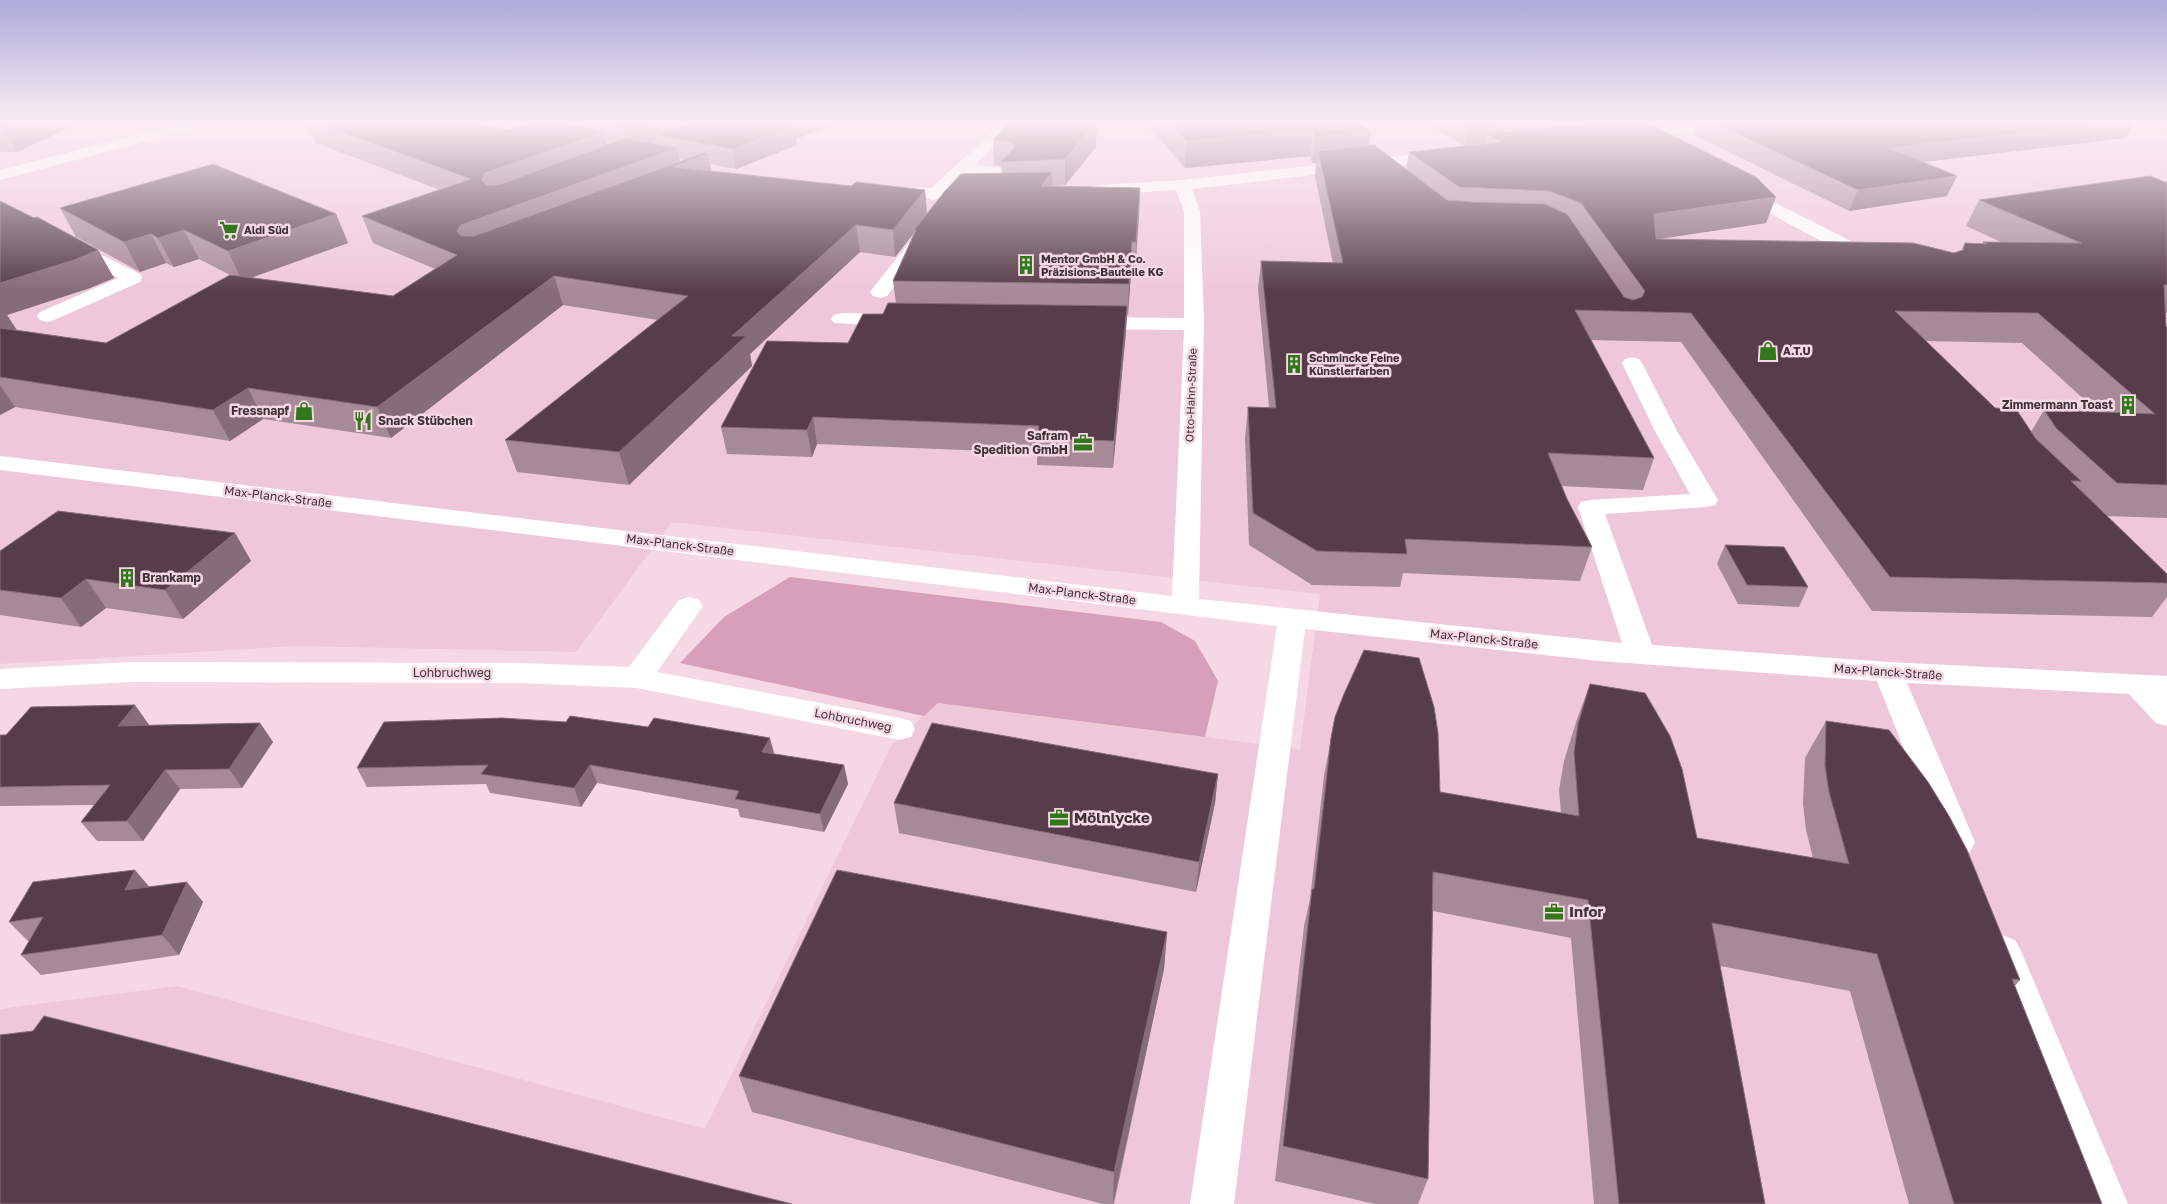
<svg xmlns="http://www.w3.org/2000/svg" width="2167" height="1204" font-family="'Golos Text',sans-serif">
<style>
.built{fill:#eec8d9}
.green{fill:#d79fb9}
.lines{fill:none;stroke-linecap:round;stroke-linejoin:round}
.minor{fill:#fff;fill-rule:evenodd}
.wall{fill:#a68a96;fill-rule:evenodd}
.shaded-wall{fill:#866b78}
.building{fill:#563d49;stroke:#866b78}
.labels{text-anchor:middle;stroke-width:5;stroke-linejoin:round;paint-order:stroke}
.far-poi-label{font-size:11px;font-weight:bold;fill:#3f3338;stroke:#f6d7e4;text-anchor:start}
.far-street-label{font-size:11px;fill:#3f3338;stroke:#f6d7e4}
.poi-label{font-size:12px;font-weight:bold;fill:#3f3338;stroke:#f6d7e4;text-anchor:end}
.street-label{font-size:12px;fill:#3f3338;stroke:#f6d7e4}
.near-poi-label{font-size:15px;font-weight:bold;fill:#3f3338;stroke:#f6d7e4;text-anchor:start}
</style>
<rect width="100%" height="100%" fill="#f6d7e4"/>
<!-- built -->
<path class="built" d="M0,123H2167V1204H0V1009L177,986L705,1129L892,744L938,703L1300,749L1320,594L672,522L576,652L297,646L0,664Z"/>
<!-- green -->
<path class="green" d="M790,577L1161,622L1195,641L1218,681L1205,737L938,703L924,716L680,663L724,617Z"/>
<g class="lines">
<!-- minor -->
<path class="minor" d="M183,123H206L204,126L0,180V170Z
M513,123H534L564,133L566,136L564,139L559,140L515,126Z
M983,123H993L1003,137L975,165L1012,169L1014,172L992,197L939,198L933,200L927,198L883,195L881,192L883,189L889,187L931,188L988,136L981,126ZM966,173L994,176L981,190L949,188Z
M1705,123H1753L1751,126L1746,127L1628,139L1623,138L1621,135L1623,132L1628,131Z
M1444,151L1449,153L1452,156L1449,159L1192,189L1200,211L1204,320L1199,599L1622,643L1578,507L1581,502L1590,500L1690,494L1655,431L1622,363L1625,359L1632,357L1639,359L1642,363L1677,431L1718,500L1715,505L1706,507L1605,514L1652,645L1888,662L2167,676V726L2156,723L2129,694L1907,683L1975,842L1970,852L1958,856L1946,852L1941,842L1877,681L1599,661L1305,629L1234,1204H1190L1277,626L0,470V456L1172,596L1184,330L1090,329L1083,327L1080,323L1083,319L1090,317L1184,318V211L1176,190L1099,195L1093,193L1091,190L1093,187L1099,185L1182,180Z
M1740,185L1863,247L1880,252L1883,256L1880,260C1856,266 1761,207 1734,193L1732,190L1734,187Z
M922,233L928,234L931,238L887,296L880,298L873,296L870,292L873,288L916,234Z
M72,240L140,274L142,278L140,282L54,320L47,322L40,320L37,316L40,312L118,278L66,249L63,245L66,241Z
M841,313L897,314L904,316L907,320L904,324L897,326L834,323L831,319L834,315Z
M689,597L699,600L703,606L657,672L900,718L911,721L915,729L911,737L900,740L637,688L520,683L131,682L0,689V669L131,662L520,663L629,667L679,600Z
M2002,935L2015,940L2021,951L2128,1204H2084L1983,951L1989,940Z"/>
</g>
<!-- wall -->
<path class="wall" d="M0,123H79L17,152H0Z
M307,123H483L506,130L579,125L578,123H831V125L796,139L797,145L736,169L710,164L712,171L851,186L925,190L927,213L1002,173L1001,166L994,165L993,140L1096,147L1065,185L1052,186L1140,188L1139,216L1135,272H1131L1128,315H1127L1126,331L1113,468L1037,465V453L817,444L812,457L727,454L721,427L848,343L896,303L893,281L914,233L895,257L860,252L750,354L752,366L629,485L517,472L505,440L658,320L563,305L391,438L263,419L230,441L15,407L0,415V201L98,250L114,278L90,288L7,315L17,330L106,343L232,276L199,259L174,267L166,263L140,272L76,237L60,208L336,214L348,243L250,278L393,296L435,269L373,243L362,216L440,190L316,143ZM606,141L612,143L607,145ZM679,158L685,159L680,161Z
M1151,123H1360L1369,146L1406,169L1409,152L1464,146L1428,123H1691L1673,125L1671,124V125L1655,127L1766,223L1656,239L1954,253L1961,251L1965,243L1982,244L1983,242H2001L1966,226L1979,200L2167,182V313H2165L2166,327H2167V518L2107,516L2167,574V597L2152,617L1872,611L1681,342L1591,340L1654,458L1643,490L1561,486L1567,499L1592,547L1580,581L1403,573L1400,587L1312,585L1249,545L1245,438L1248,407H1269L1258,289L1261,261L1333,263L1315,176L1316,163H1312L1310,156L1185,168L1151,129ZM1506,128L1511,131L1505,132ZM1926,341L2022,343L2098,412L2044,410L2031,432L1995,408Z
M1698,123H2134L2126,138L1923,162L1947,196L1849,211L1694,135Z
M235,533L251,561L183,619L106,608L81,627L0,615V551Z
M1725,545L1808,587L1799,607L1738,604L1717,564Z
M1590,684L1697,838L1813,858L1806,830L1803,804L1805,758L1826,721L2020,980L2015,986L2102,1204H1909L1850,991L1720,966L1765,1204H1594L1571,938L1433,911L1428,1179L1418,1204H1375L1275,1181L1304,926L1310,899L1324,776L1335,717L1440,792L1561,813L1559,790L1564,761L1576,722Z
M135,705L149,725L260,723L273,742L242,788L180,789L143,841H97L81,822L94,805L0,806V735H6Z
M774,754L844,765L848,784L824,832L740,817L738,809L597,783L581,807L490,793L486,784L367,787L357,768Z
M1218,774L1215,803L1196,892L899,833L894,803Z
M150,887L203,902L179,955L41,975L21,955L29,942L9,922Z
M1167,932L1164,969L1114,1204H1103L752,1112L739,1076Z"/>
<!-- shaded-wall -->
<path class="shaded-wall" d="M13,123H79L17,152L3,127Z
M651,123H710L655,135L657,141L635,149L630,130Z
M784,123H831V125L796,139L797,145L736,169L733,149Z
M1096,123H1097L1096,147L1065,185V159Z
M1530,123H1672L1671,125L1526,140Z
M1674,123H1691L1673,125Z
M2104,123H2134L2126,138L1880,167L1889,148Z
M1506,124L1502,143L1487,134L1485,145L1465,147L1469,128Z
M1313,129L1310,156L1185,168L1187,141Z
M1371,131L1367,157L1318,151L1316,163H1312L1315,137Z
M604,132L610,156L490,206L482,180L485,173Z
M677,148L680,164L708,154L713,179L466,258L457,231L461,225Z
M1052,172L1053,200L1041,186Z
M1957,176L1947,196L1849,211L1858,190Z
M1140,188L1139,216L1135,272L1136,242Z
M925,190L927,217L914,230V233L895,257L893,230Z
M1776,197L1766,223L1646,241L1654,214Z
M336,214L348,243L242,281L228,251Z
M856,225L860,252L750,354L752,366L629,485L619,452L732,336Z
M184,230L199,259L174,267L158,238Z
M151,234L166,263L140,272L124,242Z
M1132,242L1131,272L1128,315L1129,284Z
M98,250L114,278L90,288L7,315L17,331L0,341V283Z
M554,276L563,305L391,438L377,407Z
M1127,306L1126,331L1113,468L1114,441Z
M0,385L15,407L0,415Z
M248,388L263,419L230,441L213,410Z
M813,417L817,444L812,457L807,430Z
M235,533L251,561L183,619L165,590Z
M86,579L106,608L81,627L61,598Z
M135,705L149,725L118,726Z
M260,723L273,742L242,788L229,769Z
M770,738L775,757L762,752Z
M590,765L597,783L581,807L574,788Z
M844,765L848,784L824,832L820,814Z
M165,770L180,789L143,841L127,821Z
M1218,774L1215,803L1196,892L1199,862Z
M135,870L152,890H125Z
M187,882L203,902L179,955L162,935Z
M1167,932L1164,969L1113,1204L1114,1172Z"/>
<!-- building -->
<path class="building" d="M0,123H13L3,127H0Z
M317,123H483L506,130L530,123H569L604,132L485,173L482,180L486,185H498L625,138L677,148L461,225L457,231L461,236H474L703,153L708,154L673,167L851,186L856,182L925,190L893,230L856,225L732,336H746L619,452L505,440L688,296L554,276L377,407L248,388L213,410L0,377V328L106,343L230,275L393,296L457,255L362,216L471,179Z
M604,123H651L630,130Z
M690,123H785L794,125L733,149L655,135Z
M1009,123H1096L1065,159L1001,162L1015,146L1011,142L993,140Z
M1170,123H1360L1371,131L1315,137L1313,129L1187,141Z
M1461,123H1505L1506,124L1469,128Z
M1591,123H1647L1756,177L1776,197L1654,214L1656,239L1913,243L1954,253L1963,250L1965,243L1987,244L1983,242L2081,243L1979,200L2150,176L2165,182H2167V285H2164L2166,327H2167V485L2117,483L2056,428L2044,410L2155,414L2038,313L1895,311L1995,408L2016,409L2036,439L2081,481H2071L2167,574V583L1890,577L1691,313L1575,310L1654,458L1548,453L1567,499L1592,547L1405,539L1407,554L1317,551L1253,513L1248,407L1276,408L1261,261L1343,263L1318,151L1374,145L1447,200L1471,202L1545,204L1567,214L1624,297L1633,300L1642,297L1645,291L1581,203L1549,191L1459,187L1409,152L1501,142L1487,134Z
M1714,123H2104L1889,148L1957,176L1858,190Z
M213,164L336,214L228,251L184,230L158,238L151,234L124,242L60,208Z
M1052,172L1041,186L1140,188L1136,242H1132L1129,284L893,281L916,230H914L945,191L961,174Z
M0,201L34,218L37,217L98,250L74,260L0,283Z
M888,303L1127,306L1114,441L1037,438L1039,426L813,417L807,430L721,427L767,341L848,343L863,314H883Z
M58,511L235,533L165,590L86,579L61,598L0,590V551Z
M1725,545L1784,547L1808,587L1747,585Z
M1364,650L1419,658L1434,707L1438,733L1440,792L1579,816L1574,752L1578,724L1590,684L1645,693L1670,736L1682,769L1697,838L1849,864L1829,792L1825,766L1826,721L1889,730L1928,782L1949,816L1967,850L2020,980L2012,979L2102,1204H1954L1877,954L1712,923L1765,1204H1619L1588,900L1433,872L1428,1179L1283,1146L1312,889H1314L1331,738L1335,717L1344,694Z
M135,705L118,726L260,723L229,769L165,770L127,821L81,822L110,785L0,787V735H6L31,707Z
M570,716L648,727L654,718L770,738L762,752L844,765L820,814L735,799L739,791L590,765L574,788L481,774L488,765L357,768L384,722L502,718L566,722Z
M932,723L1218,774L1199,862L894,803Z
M135,870L125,890L187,882L162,935L21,955L43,917L9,922L33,882Z
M837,870L1167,932L1114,1172L739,1076Z
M44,1016L792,1204H0V1035L33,1031Z"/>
<!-- sky -->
<linearGradient id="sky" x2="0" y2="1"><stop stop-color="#ababda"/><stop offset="0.42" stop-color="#fbedf3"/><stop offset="1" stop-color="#fbedf3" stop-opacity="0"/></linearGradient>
<rect width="2167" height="291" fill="url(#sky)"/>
<!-- icons -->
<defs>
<g id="supermarket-bare" transform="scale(1.5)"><path d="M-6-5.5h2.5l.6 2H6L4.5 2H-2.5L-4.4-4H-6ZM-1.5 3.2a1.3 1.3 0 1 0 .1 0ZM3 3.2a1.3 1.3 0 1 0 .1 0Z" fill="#31781b" stroke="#f6d7e4" stroke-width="2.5" paint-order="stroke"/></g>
<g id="building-bare" transform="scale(1.5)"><path d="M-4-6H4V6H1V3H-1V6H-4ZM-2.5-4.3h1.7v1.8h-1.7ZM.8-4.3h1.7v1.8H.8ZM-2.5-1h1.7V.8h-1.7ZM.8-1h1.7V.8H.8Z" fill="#31781b" stroke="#f6d7e4" stroke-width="2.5" paint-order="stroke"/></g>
<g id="shop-bare" transform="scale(1.5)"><path d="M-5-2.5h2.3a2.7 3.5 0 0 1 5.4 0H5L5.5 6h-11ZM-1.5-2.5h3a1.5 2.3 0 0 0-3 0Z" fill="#31781b" stroke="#f6d7e4" stroke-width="2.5" paint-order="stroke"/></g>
<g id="restaurant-bare" transform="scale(1.5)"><path d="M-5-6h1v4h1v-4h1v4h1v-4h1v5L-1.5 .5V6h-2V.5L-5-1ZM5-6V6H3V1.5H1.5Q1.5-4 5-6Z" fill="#31781b" stroke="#f6d7e4" stroke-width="2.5" paint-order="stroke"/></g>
<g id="office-bare" transform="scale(1.5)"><path d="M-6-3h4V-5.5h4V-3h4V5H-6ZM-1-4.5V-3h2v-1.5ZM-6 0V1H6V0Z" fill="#31781b" stroke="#f6d7e4" stroke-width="2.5" paint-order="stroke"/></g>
</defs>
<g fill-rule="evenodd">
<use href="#supermarket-bare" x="229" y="230"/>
<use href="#building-bare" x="1026" y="265"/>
<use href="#shop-bare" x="1768" y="351"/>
<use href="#building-bare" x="1294" y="364"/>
<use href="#building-bare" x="2128" y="405"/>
<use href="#shop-bare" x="304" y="411"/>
<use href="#restaurant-bare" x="363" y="421"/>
<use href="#office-bare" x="1083" y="443"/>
<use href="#building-bare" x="127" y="578"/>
<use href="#office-bare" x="1059" y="818"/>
<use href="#office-bare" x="1554" y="912"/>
</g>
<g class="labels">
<!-- far-poi labels -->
<g class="far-poi-label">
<text x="244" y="234">Aldi Süd</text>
<text x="1041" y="263">Mentor GmbH &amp; Co.<tspan x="1041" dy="13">Präzisions-Bauteile KG</tspan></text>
<text x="1783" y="355">A.T.U</text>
<text x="1309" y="362">Schmincke Feine<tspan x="1309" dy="13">Künstlerfarben</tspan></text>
</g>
<!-- far-street labels -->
<g class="far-street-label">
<text transform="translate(1191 395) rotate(-88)" y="4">Otto-Hahn-Straße</text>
</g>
<!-- poi labels -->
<g class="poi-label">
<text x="2113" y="409">Zimmermann Toast</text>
<text x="289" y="415">Fressnapf</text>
<text x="378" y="425" text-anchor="start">Snack Stübchen</text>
<text x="1068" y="440">Safram<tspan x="1068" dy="14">Spedition GmbH</tspan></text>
<text x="142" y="582" text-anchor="start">Brankamp</text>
</g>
<!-- street labels -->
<g class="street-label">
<text transform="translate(278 497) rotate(7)" y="4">Max-Planck-Straße</text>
<text transform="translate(680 545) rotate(7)" y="4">Max-Planck-Straße</text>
<text transform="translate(1082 594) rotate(7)" y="4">Max-Planck-Straße</text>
<text transform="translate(1484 639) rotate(6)" y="4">Max-Planck-Straße</text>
<text transform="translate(1888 672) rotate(4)" y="4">Max-Planck-Straße</text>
<text x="452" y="677">Lohbruchweg</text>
<text transform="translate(853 720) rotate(11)" y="4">Lohbruchweg</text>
</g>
<!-- near-poi labels -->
<g class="near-poi-label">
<text x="1074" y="823">Mölnlycke</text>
<text x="1569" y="917">Infor</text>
</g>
</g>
</svg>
